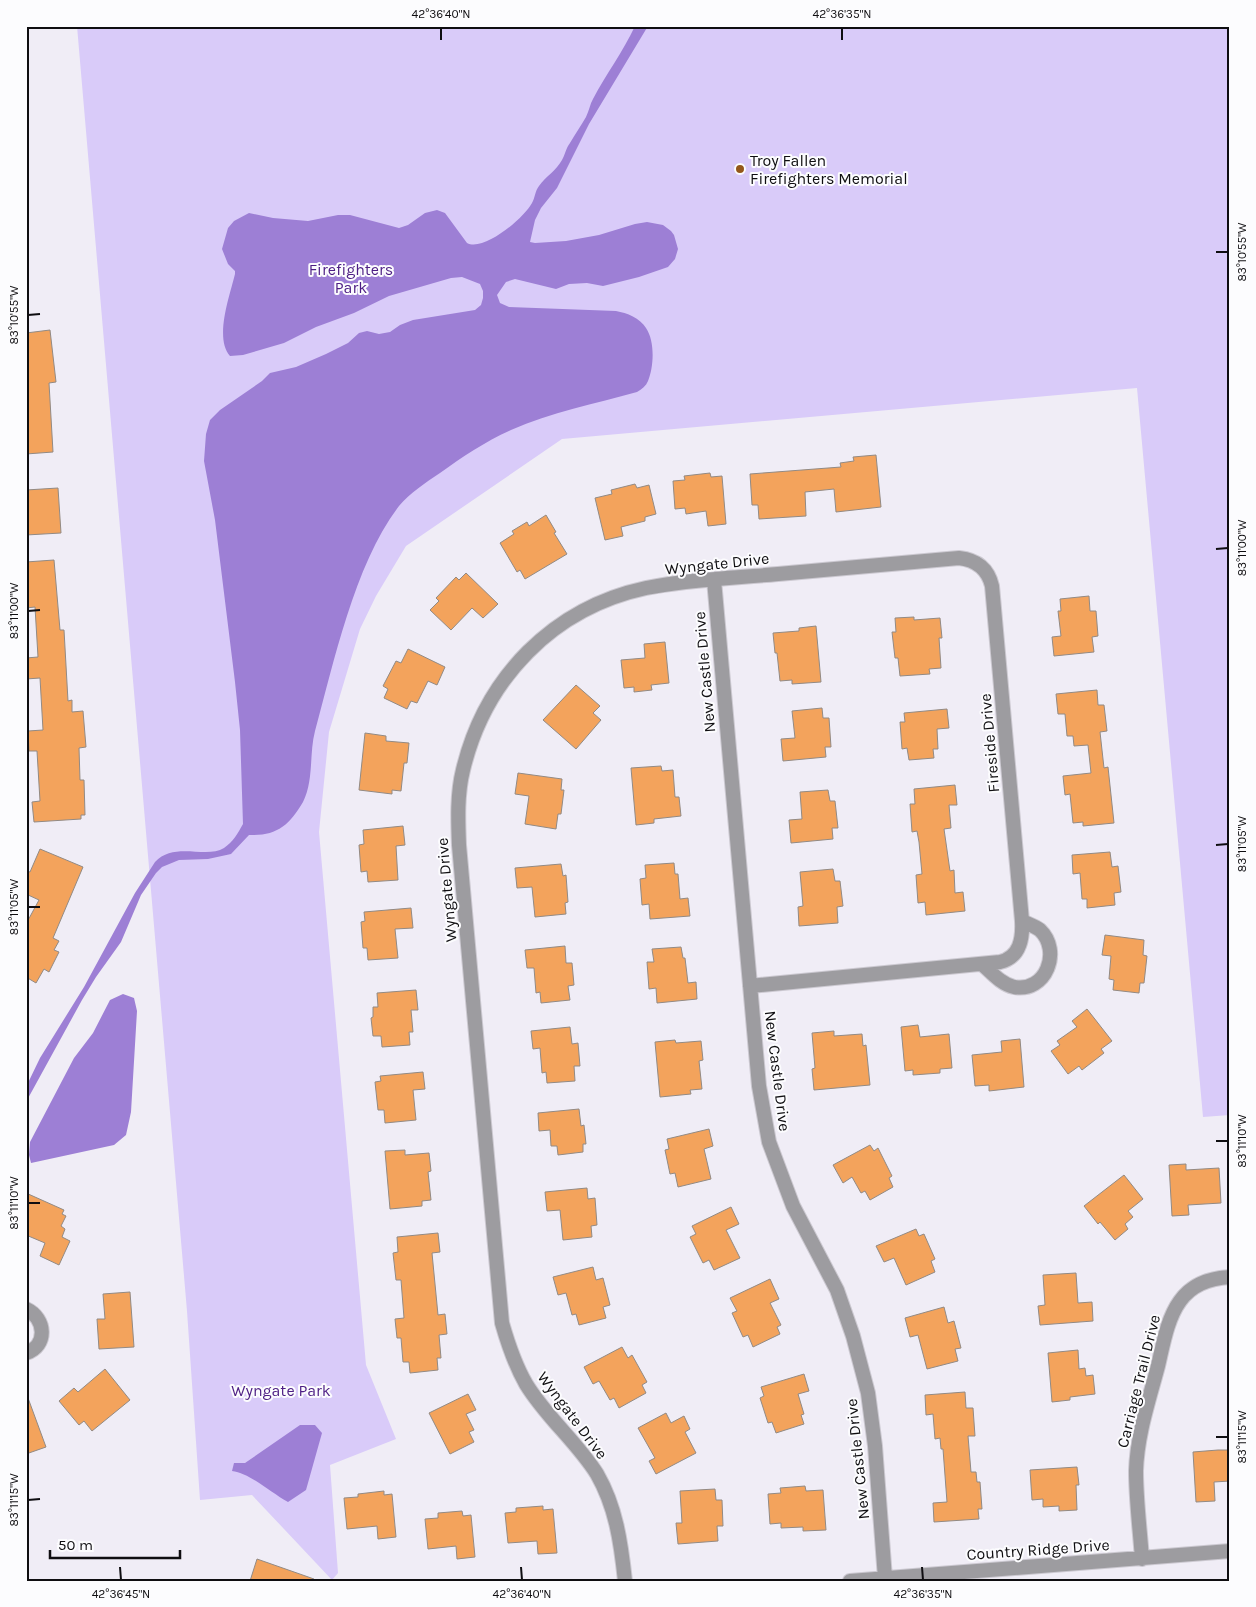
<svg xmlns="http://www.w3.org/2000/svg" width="1256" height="1607" font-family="Karla,sans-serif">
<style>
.green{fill:#d9cbf9}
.water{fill:#9d7fd5}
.building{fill:#f3a35c;stroke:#928a84}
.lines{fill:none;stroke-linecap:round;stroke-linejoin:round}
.minor-casing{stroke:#ccc9d1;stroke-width:16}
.minor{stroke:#9d9ca0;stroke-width:14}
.ticks{fill:none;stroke:#0f0e11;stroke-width:2}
.poi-dot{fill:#94571a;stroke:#fcfcfe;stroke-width:2}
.labels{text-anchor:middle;stroke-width:4;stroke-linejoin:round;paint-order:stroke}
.poi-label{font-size:16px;fill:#0f0e11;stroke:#fcfcfe;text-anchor:start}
.park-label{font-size:16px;fill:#4d1e84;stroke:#fcfcfe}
.street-label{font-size:16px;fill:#0f0e11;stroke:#fcfcfe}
.neatline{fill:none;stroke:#0f0e11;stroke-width:2}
.ticks-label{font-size:12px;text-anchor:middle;fill:#0f0e11}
</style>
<rect width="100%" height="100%" fill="#f0edf6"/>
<!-- green -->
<path class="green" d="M77,26H1230V1115L1203,1117L1137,388L562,439L406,546L376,596L360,629L329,732L319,832L366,1365L396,1439L330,1465L338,1573L332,1580L252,1495L200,1500L187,1311Z"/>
<!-- water -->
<path class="water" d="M635,26H648L589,124L557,188L541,208L535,220L530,242L535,243L566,241L599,235L635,224L647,222L663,225L671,231L674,235L678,249L675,259L668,267L639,277L603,286L587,283L569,284L556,289L515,279L506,282L497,295L500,303L509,307L616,311C627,313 640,318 646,328C655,341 654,367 648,381C646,386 642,389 637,392C595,404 551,412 511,430C486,441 462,457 440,473C425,483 410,493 399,506C355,563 334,662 315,731C309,754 314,780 303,802C289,826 276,836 249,835L231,854L208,859L179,860L162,867L156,873L141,895L121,942L96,977L82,1000L26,1102V1087L40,1058L84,987L135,893L155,862C174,841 206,859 224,848C233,842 238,833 243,824L240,730L235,682L215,520L204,461L206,434L210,420L220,410L262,381L270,373L296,367L326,354L348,343L359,333L367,331L379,334L390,332L400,325L413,320L475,310L481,305L483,298V291L480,284L462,277L451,278L389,296L354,313L316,327L284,343L243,355L230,356C214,338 230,295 235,274V271L228,264L222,249L228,228L234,221L249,213L273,218L308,221L338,215H350L399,228L408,225L425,213L437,210L445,213L467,243C484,252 524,218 532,203C535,198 535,191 539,186C546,176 556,171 562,160C565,155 566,148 570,143C575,134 581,126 586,117C589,111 590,104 593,99C606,74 623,52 635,26Z
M123,994L134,998L137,1011L131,1112L126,1135L114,1145L31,1163L29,1155L30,1142L74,1058L93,1033L110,1000Z
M300,1425H315L322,1433L306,1490L288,1502C271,1493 250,1473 232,1471L234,1463H245Z"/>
<!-- building -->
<path class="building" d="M50,330L56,382L49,383L53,452L26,454V333Z
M876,455L881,507L836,512L834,489L805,492L806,516L759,519L758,505H752L750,474L841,467L840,463L854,461L853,457Z
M710,473L711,477L722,476L726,524L708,526L706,511L686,514L685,508L675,509L673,481L685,480L684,476Z
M635,484L637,488L649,485L656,514L645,517V521L621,527L623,536L605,540L595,498L612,494L611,490Z
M58,488L61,533L26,535V490Z
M546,515L556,532L554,533L567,554L525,579L520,570L517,572L500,543L514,534L512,531L527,522L529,526Z
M54,560L60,630H64L68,701L72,700V712L83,711L86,747L79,748L80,780H84L85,815H81V819L34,822L32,802L40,801L37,751H29L28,731L43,730L40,678L26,679V658L38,657L35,607L26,608V562Z
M466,573L498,604L483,618L472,608L451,630L430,610L439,601L436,598L456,577L459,580Z
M1089,596L1090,611H1096L1098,636L1092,637L1094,652L1054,656L1052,637L1061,636L1058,611H1061L1060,599Z
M914,617V620L940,618L942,638H939L941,668L929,669L930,674L900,676L898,658H895L892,632H896L895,618Z
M816,626L821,682L792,684V680L780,681L777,653H775L773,633L799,631V628Z
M665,642L669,683L651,685L652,690L634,692V687L624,688L621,660L645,658L644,644Z
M408,649L445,667L437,685L428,681L417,703L411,701L407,709L384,698L388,689L383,686L396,661L401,663Z
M576,685L600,706L593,713L601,720L576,749L543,720Z
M1097,690L1098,705H1104L1107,731L1100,732L1104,768L1108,767L1114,823L1083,826V822L1073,823L1070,794L1065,795L1063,776L1091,773L1088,745L1074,746L1073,736H1067L1065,714H1058L1056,694Z
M822,708L823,718H829L831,747H825L826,757L783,761L781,739L795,738L792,711Z
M947,709L949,728L937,729L938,749H933L934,758L909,760L907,748L902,749L900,722H905L904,713Z
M365,733L386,736V741L409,743L407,763H404L401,791L392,790V794L359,790Z
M661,766L662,771L673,770L675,797H679L681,816L654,819V823L636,825L631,768Z
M518,773L562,779L561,790H564L561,814H558L556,829L525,824L529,796L515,794Z
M955,785L957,805H949L951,828L944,829L950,871L954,870L955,893L963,892L965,911L926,915L925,902L918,903L916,875L922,874L919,842L917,831L912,832L910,804H915L914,789Z
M828,790L830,801H835L838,828H832L833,839L791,843L789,820L802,819L800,792Z
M403,826L405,845L396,846L398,880L368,882L367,871L361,872L359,845L364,844L363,830Z
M40,849L83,867L53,938L59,941L54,950L59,952L49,972L44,969L36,983L26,977V924L39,900L26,894V871L30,872Z
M1110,852L1112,867L1118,866L1121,892L1114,893L1115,905L1087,908V899H1082L1080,873L1073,874L1072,855Z
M674,863L675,874H678L680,899L688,898L690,916L650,919L649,904L642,905L640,879L646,878L645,865Z
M561,864L563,876L566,875L568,902L565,903L566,914L535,917L532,887L517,888L515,868Z
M833,869L835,881H840L843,906L837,907L838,923L799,926L798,907L803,906L800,872Z
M411,908L413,928L395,929L398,958L368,960L367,948H363L361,922L365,921L364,912Z
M1105,935L1144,940L1143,955L1147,956L1144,983H1140L1139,993L1113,990L1114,980L1109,979L1111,956L1102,955Z
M565,946L566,963H572L574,985L568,986L570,1000L541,1003L540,992L536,993L534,968H527L525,950Z
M681,947L683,958H685L688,983L696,982L697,999L657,1003L656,988L649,989L647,962H654L652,949Z
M416,990L418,1010H411L413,1032H409L410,1045L382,1047L381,1036H373L371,1018L373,1017V1007H378L377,993Z
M1087,1009L1112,1041L1101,1049L1104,1053L1082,1070L1079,1066L1068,1074L1051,1051L1060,1045L1057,1041L1077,1027L1072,1021Z
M918,1025L920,1037L949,1034L952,1068L940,1069V1073L913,1075V1070L905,1071L901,1027Z
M570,1027L572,1044L578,1043L580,1066H574L575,1081L547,1083L546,1072L542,1073L540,1048L533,1049L531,1031Z
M834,1031V1036L862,1034L863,1046L866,1045L870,1085L814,1090L812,1069L815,1068L812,1033Z
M1020,1039L1024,1087L989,1091V1085L975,1086L972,1055L1002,1052L1001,1041Z
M675,1040L676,1043L701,1041L703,1060L699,1061L702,1089L690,1090L691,1094L660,1097L655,1042Z
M423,1072L425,1089L413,1090L416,1120L385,1123L384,1110H378L375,1082L381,1081L380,1076Z
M579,1109L581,1126L584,1125L586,1144H583V1152L558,1155L557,1146H551L550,1130L539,1131L538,1113Z
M709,1129L713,1146L704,1149L711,1179L678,1187L675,1173L670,1174L665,1150L669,1149L667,1139Z
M870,1145L874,1151L878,1148L892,1176L889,1178L893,1187L870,1200L865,1191L861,1193L852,1177L843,1183L833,1165Z
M405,1150V1155L429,1153L431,1171L428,1172L431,1200L422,1201V1206L390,1209L385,1151Z
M1186,1164V1170L1219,1168L1221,1203L1188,1205L1189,1215L1172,1216L1169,1165Z
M1124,1175L1143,1199L1128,1211L1133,1217L1125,1224L1128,1229L1115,1240L1100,1222L1098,1224L1084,1206Z
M587,1188L588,1199L595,1198L597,1225L591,1226L592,1237L563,1240L560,1210L547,1211L545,1192Z
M26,1193L64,1210L62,1214L66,1216L61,1226L65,1229L62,1237L70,1241L59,1265L40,1256L45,1243L26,1235Z
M731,1207L739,1224L726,1230L740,1258L714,1270L709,1260L703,1263L690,1237L696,1234L692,1226Z
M916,1229L919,1236L924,1234L935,1259L931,1261L935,1272L906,1285L894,1258L884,1262L876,1246Z
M438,1233L440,1252L432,1253L438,1315L445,1314L447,1334L439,1335L441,1358H437L438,1370L410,1373L409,1362H403L401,1338H397L395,1319L404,1318L401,1280H396L393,1253L398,1252L397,1237Z
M593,1267L596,1280L603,1278L610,1305L603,1307L606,1318L579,1325L576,1314L572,1315L566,1293L558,1295L553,1277Z
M1076,1273L1078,1303L1092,1302L1093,1321L1040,1325L1038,1306L1045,1305L1043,1275Z
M770,1279L779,1299L770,1303L781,1325L777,1327L780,1334L753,1347L748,1335L743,1337L732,1313L737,1311L730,1298Z
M130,1292L134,1347L99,1349L97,1319H105L103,1294Z
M944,1307L948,1323L954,1321L961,1348L955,1349L958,1361L927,1369L918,1335L910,1337L905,1318Z
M622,1347L628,1358L632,1355L647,1382L642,1385L646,1393L619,1408L614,1398L610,1400L599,1381L593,1384L584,1367Z
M1078,1350L1079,1369L1085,1368L1086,1376L1093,1375L1095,1394L1070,1397V1400L1052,1402L1048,1353Z
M105,1369L130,1400L92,1431L84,1421L79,1425L59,1401L74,1388L78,1392Z
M804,1374L809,1391L798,1394L804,1414L801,1415L804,1424L776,1433L772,1422L768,1423L760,1398L764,1396L761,1387Z
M965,1392L966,1408H973L975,1436H968L971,1472H976L977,1482H980L982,1509H978L979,1519L934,1522L933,1503L947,1502L943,1449H941L940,1438L935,1439L933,1414L926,1415L925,1395Z
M468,1394L476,1410L466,1414L474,1430L469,1432L474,1442L450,1454L429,1413Z
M26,1398H28L46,1447L26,1454Z
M666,1413L671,1423L684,1416L690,1429L685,1432L696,1453L656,1474L649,1461L655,1458L638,1428Z
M1218,1450H1228L1230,1481L1214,1482L1215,1501L1196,1502L1193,1452Z
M1077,1467L1079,1485H1076L1077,1510L1059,1511V1506L1043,1507V1499L1032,1500L1030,1470Z
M805,1486L806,1491L823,1490L826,1530L803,1531V1527L781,1528V1523L770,1524L768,1494L781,1493L780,1488Z
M715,1489L716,1500H722L723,1526H717L718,1541L678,1544L676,1523H682L680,1491Z
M384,1491V1495L392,1494L396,1537L378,1539L377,1526L347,1529L344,1498L358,1497V1494Z
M543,1506V1510L553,1509L557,1553L538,1554L537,1541L508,1543L505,1513L516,1512V1508Z
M462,1511L463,1516L471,1515L475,1557L457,1559L456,1546L428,1549L425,1519L438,1518V1513Z
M257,1559L314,1579L313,1581H250Z"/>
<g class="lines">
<!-- minor casing -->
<g class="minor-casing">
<path id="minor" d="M714,580L759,1086L769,1142L793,1206L837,1290L853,1336L868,1393L875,1446L885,1578
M982,964C992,973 1001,984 1014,987C1046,993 1062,951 1040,930C1035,926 1028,924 1022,921
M26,1309C46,1318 48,1346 26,1353
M1142,1559C1140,1530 1136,1500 1136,1471C1137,1435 1149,1400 1158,1366C1163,1345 1167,1319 1180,1301C1192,1284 1211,1278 1230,1277
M625,1581C621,1543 616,1507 597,1474C577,1442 546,1417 526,1384C515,1365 508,1344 502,1323L459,845C458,820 457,794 463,770C485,678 553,608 646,588C689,579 735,578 778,574C838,569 899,563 959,558C977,560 988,569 992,586L1022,921C1023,939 1020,957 1000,962L750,986
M850,1581L1230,1551"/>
</g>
<!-- minor -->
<use href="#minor" class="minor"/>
</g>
<!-- ticks -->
<path class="ticks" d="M441,28V40M842,28V40M1216,252H1228M28,315L40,314M1216,549L1228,548M28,611L40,610M1216,845L1228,844M28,907H40M1216,1141H1228M28,1203H40M1216,1437H1228M28,1500L40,1499M120,1567L121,1580M521,1567L522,1580M922,1567L923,1580"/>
<!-- markers -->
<circle class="poi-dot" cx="740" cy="169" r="5"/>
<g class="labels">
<!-- poi labels -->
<g class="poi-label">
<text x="750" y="166">Troy Fallen<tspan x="750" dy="18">Firefighters Memorial</tspan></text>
</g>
<!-- park labels -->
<g class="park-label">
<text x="351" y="275">Firefighters<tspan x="351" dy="18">Park</tspan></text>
<text x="281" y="1396">Wyngate Park</text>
</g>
<!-- street labels -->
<g class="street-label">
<text transform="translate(717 563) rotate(-6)" y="6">Wyngate Drive</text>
<text transform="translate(704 672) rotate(-95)" y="6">New Castle Drive</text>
<text transform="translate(989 743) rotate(-95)" y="6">Fireside Drive</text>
<text transform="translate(446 890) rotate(-95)" y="6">Wyngate Drive</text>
<text transform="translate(778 1071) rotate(83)" y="6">New Castle Drive</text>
<text transform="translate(1138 1381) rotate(-76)" y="6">Carriage Trail Drive</text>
<text transform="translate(573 1415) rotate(53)" y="6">Wyngate Drive</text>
<text transform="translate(857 1459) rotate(-96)" y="6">New Castle Drive</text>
<text transform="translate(1038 1549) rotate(-4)" y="6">Country Ridge Drive</text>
</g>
</g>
<!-- border -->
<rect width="1256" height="1607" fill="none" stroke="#fcfcfe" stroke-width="55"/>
<!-- scale -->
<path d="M50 1550v8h130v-8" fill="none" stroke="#0f0e11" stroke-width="2.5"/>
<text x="58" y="1550" font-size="15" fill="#0f0e11" stroke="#fcfcfe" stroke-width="4" paint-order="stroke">50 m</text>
<rect x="28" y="28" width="1200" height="1552" class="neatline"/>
<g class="ticks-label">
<text x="441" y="18">42°36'40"N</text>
<text x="842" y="18">42°36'35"N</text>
<text transform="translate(1242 252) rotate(-90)" y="4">83°10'55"W</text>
<text transform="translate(14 315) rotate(-90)" y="4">83°10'55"W</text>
<text transform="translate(1242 548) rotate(-90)" y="4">83°11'00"W</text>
<text transform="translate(14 611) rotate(-90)" y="4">83°11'00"W</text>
<text transform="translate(1242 844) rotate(-90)" y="4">83°11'05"W</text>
<text transform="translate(14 907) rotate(-90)" y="4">83°11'05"W</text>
<text transform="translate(1242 1141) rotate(-90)" y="4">83°11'10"W</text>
<text transform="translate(14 1203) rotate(-90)" y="4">83°11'10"W</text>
<text transform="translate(1242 1437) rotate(-90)" y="4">83°11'15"W</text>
<text transform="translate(14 1500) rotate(-90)" y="4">83°11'15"W</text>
<text x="121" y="1598">42°36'45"N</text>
<text x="522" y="1598">42°36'40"N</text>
<text x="923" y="1598">42°36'35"N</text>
</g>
</svg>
